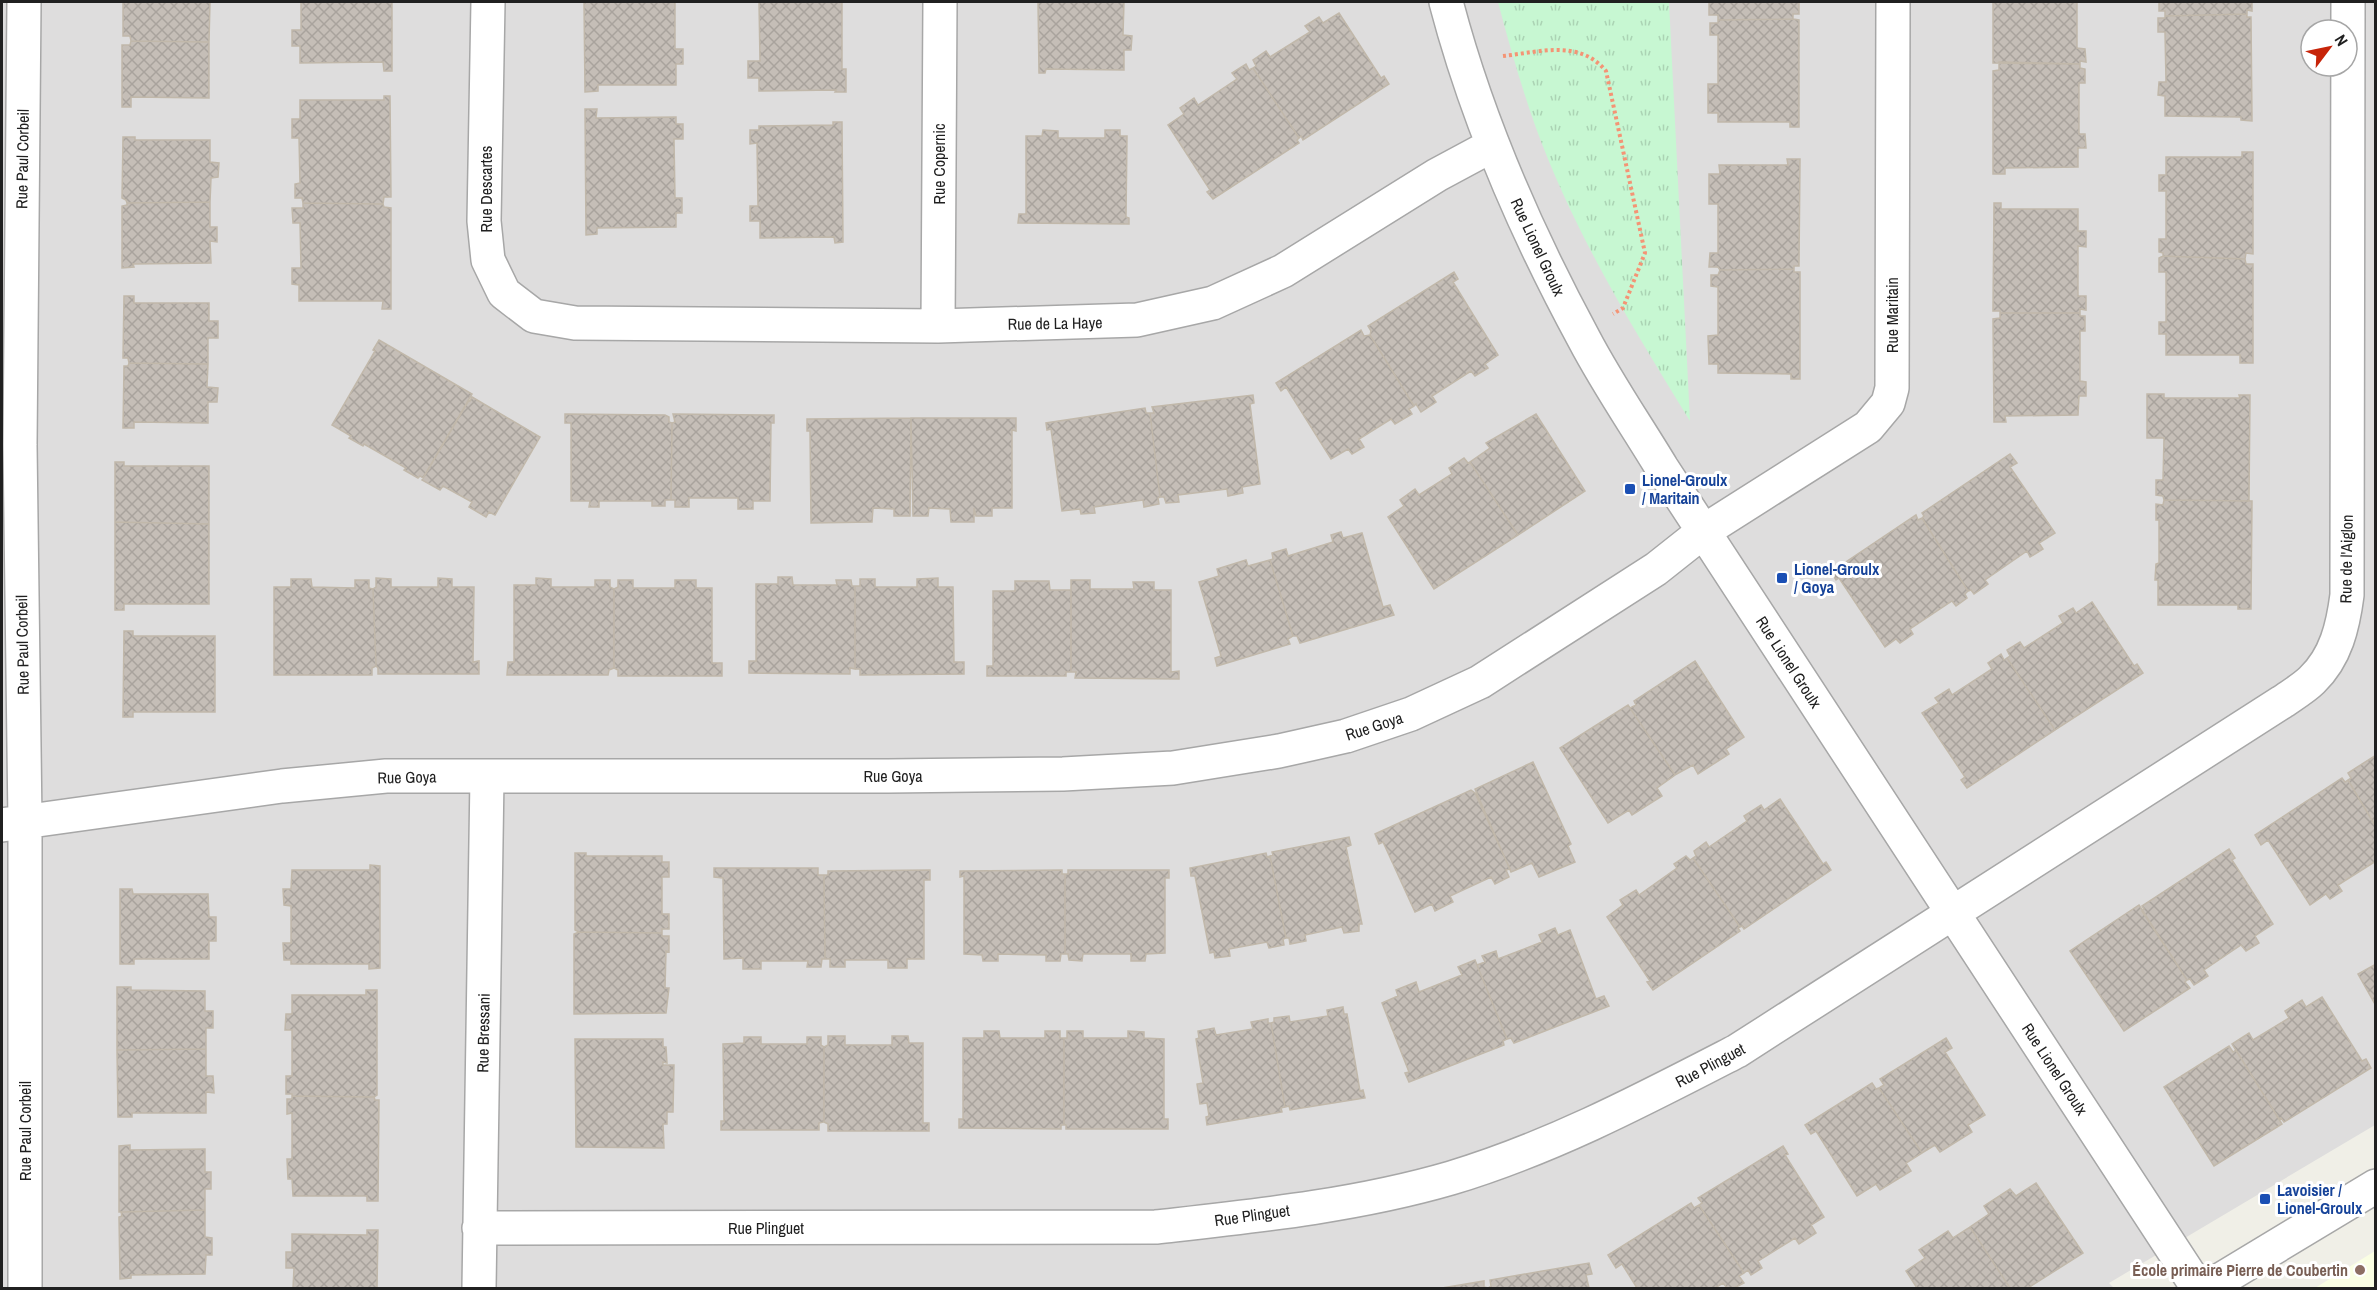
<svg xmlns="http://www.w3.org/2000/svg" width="2377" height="1290" font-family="'Archivo Narrow',sans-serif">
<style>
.residential{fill:#dedddd;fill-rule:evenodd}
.education{fill:#fafee3}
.park{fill:url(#park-tufts)}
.building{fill:url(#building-cross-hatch);stroke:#c1b8aa;stroke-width:1.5}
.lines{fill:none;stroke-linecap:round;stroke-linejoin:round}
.minor-casing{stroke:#a7a7a7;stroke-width:36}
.tertiary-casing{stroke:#a7a7a7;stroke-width:36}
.path{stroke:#f49475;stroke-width:4;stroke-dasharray:3 3;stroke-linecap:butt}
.minor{stroke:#fff;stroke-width:33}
.tertiary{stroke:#fff;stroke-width:33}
.transit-dot{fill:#1a4fb4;stroke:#fff;stroke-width:2}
.education-dot{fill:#8d6e63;stroke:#fff;stroke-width:2}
.labels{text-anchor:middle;stroke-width:6;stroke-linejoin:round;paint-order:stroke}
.street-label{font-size:16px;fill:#202020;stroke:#fff}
.transit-label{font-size:16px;font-weight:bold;fill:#164399;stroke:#fff;text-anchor:start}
.education-label{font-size:16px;font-weight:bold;fill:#785e54;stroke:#fff;text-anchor:end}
</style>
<defs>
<pattern id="park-tufts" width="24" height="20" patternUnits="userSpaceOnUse" patternTransform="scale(1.5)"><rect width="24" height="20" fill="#c7f7d2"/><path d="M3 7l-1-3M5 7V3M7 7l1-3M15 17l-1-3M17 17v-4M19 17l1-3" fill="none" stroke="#abd3b4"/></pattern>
<pattern id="building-cross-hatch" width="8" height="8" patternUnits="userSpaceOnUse" patternTransform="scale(1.5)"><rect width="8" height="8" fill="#c5beb7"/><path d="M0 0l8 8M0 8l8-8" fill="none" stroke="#a9a39d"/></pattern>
</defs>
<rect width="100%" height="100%" fill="#f0efe7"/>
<!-- residential -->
<path class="residential" d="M2,2H2375V1125L2109,1283L2114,1288H2ZM2311,30H2347V66H2311Z"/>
<!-- education -->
<path class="education" d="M2375,1251V1288H2315Z"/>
<!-- park -->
<path class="park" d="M1498,2H1669L1690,421C1632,327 1574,232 1536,128C1521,86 1509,44 1498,2Z"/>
<!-- building -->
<path class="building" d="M123,2H210L209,42L131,41L130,36H123Z
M301,2H392V71H384L383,62L300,63V46H292V30H301Z
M584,2H675V49H683V64H676V85H598V91L585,92Z
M759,2H842V69H846V92H835L836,90L759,91V78H748V61H760Z
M1038,2H1124L1123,35L1132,36L1131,50H1124V70L1046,69L1045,73H1039Z
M1709,2H1799V14H1793V19L1718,20V15H1709Z
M1993,2H2077V48L2085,49L2086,62L2080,61V64L1993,63Z
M2159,2H2252V11L2247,10V14L2165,16V11H2159Z
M1339,13L1381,78L1384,76L1389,84L1303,140L1301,136L1299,138L1253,68L1256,66L1253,60L1266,51L1270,57L1310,32L1305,26L1319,17L1323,23Z
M2247,14V17H2251L2252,121L2241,120V117L2165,116V96L2158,95L2159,82H2166L2165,32H2158V18H2165V16Z
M1793,19L1799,20V127H1790V122H1718V113H1708V84H1718V35H1710V23H1718V20Z
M131,41L209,42V98L131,97V107H122V45H130Z
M1999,62L2080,64V68L2085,69V83H2079V134H2085L2086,148H2078V167L2005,168V174H1993V71L1999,70Z
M1246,64L1249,70L1253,68L1299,138L1297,140L1299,143L1213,199L1207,192L1210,190L1168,125L1184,114L1180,108L1194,98L1198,105L1237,79L1232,73Z
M384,96H390L391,197H384L383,204L303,203L302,198H295V184L300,183L299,138H292V119H300V100H384Z
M585,109H597L596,118L676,117V124H683V139H674L675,198H682V213H676V227L597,228V234L586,235Z
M833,122H842L843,242L835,243L834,237L760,238V221H750V206H758L757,143L750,144V130H759V126L833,125Z
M1043,130L1058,131V138H1105V130H1120V136H1127L1126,217L1129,218V224L1018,223L1019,214H1026V136H1042Z
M123,137H135V140H210V162L219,163L218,177L211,178L210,202L127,203L126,200L122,198Z
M2242,152H2253V254L2246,253L2245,259L2163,256V253L2159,252V239H2166V191H2159V175H2166V157H2242Z
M1787,159H1800L1799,266H1794V269L1720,270L1718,267H1709L1710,253H1718V204H1709V174H1720L1719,165H1788Z
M210,202V227H217V242L210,241L211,263L133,264L134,267L122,268V206L127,205V203Z
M303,203L383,204L384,207L391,208V309H382L383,301H299V285L292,284V268H301L300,223H293L292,208H303Z
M1994,203H2001V209H2078V231H2086V247L2078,246V296H2086V310L2080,309V313H2000V311H1993Z
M2163,256L2245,259L2246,264H2253V363H2240V355H2166V334H2159V322H2166V272H2159V258Z
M1794,269V272H1800V379H1791V374L1718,373V364H1709L1708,336L1718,335V287L1711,286V275H1718L1720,270Z
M1454,272L1458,279L1453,282L1498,355L1485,364L1488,368L1475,376L1471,371L1432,396L1436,402L1421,412L1416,404L1414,406L1370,335L1371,331L1368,326Z
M124,296H134V303H209V321H218V338H208V364L129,363L128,358H123Z
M2000,313H2080V316H2085V331H2080V381L2086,382V396H2079L2078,415L2005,416L2006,422H1994L1993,319L2000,318Z
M1361,330L1364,336L1370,335L1414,406L1409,409L1412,414L1395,424L1391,419L1359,439L1364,447L1352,454L1348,449L1331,459L1286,387L1281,391L1276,383Z
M379,340L472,394L423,478L420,476L418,478L404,470L406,468L364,444L363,446L349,438L351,436L332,425L375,351L373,350Z
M129,363L208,364L207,387L218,388L217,402H208V423L134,422V428H123L124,366H128Z
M2147,394H2164V398H2240L2239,395H2250L2249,501L2164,500L2163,496L2156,495V480H2163L2164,438H2147Z
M1253,395L1254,403L1250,404L1260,484L1242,487L1243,493L1228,496L1227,489L1178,495L1179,502L1166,503L1164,497H1160L1150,413H1154L1152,407Z
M472,397L540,437L495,515L489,512L486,517L469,507L472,502L443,486L440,490L422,480L469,400L470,401Z
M1145,408L1146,413H1150L1160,497L1158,498L1159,504L1144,507L1143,500L1094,507L1095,513L1081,514L1080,509L1062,511L1051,429L1047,430L1046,423Z
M565,414L665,415L669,417V422L672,423L671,500H665V506H652V501H599V507H589L590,501H571V423H565Z
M673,414L774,415V423H771L770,501H753V509H738V498H689V507H675V500H671L672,423L675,422Z
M1536,414L1585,491L1518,535L1470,462L1490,448L1486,443Z
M911,418L910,516H894V509L873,508L872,522L811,523L810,431H807V419Z
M911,418H1016V431L1012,430V508H992V516H976L974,508V522H951L950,509L929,508L928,516H913Z
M2010,454L2017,463L2010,467L2055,533L2039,543L2043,549L2030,557L2027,551L1985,580L1988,584L1974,594L1971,590L1968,591L1922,518L1924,516L1922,513Z
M1464,458L1468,463L1470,462L1518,535L1434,589L1388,517L1404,506L1400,500L1415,489L1419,495L1452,474L1449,468Z
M115,462H124V466H209V524L115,522Z
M2164,500L2252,501L2251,609H2238V605H2158V580H2155L2156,564L2159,563V520H2156V504L2163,505Z
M1916,515L1918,520L1922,518L1968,591L1965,594L1967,598L1956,606L1952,601L1910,629L1913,634L1900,643L1896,639L1885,647L1839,578L1836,580L1831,572Z
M115,522L209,524V604H124V610H115Z
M1341,532L1343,538L1362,533L1383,607L1390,605L1394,615L1300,643L1297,636H1293L1270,560L1273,559L1272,553L1286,549L1288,556L1333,542L1331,535Z
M1246,560L1248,566L1270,560L1293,636L1288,639L1290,644L1217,666L1215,658L1221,656L1199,582L1219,576L1217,569Z
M778,577H792L793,585H837L836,580H851L852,586H855V669L850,668V674L749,673V661H756V584H778Z
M376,578L391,579V587H438V578L452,579V587H474L473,662L479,661V674H378V668L376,666L373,589L376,587Z
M536,578L551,579V587H595V580H610V587L614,589V668L609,670L608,675H507L508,662H514V585H536Z
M938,578V587H953L954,662H964V674L860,675V669H855V586H860V579H875V587H917V579Z
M291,579H311L312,587L355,588V580H369V588L373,589L376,666L372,668V675H274V587H291Z
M618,580H633V588H675V580H696V588H712V663H722V676H618V670L614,668V589L618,587Z
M1071,580H1090V589H1134L1133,582H1154V590H1171V672L1179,671V679L1075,678L1076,672H1071Z
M1015,581H1049L1050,590H1071V672H1066V676H987V666H993V591H1015Z
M2092,602L2134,666L2137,664L2143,673L2055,730L2007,658L2010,656L2007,650L2020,642L2024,648L2063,623L2059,616L2073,608L2076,613Z
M124,631H133V636H215V712H133V717H123Z
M2001,654L2004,660L2007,658L2055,730L1967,788L1961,780L1965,777L1922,713L1939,703L1935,698L1949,689L1952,695L1992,669L1988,663Z
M1695,661L1744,737L1726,749L1729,754L1698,774L1693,765L1675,775L1630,708L1636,705L1634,701Z
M1628,705L1675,775L1657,788L1662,796L1632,815L1629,810L1608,823L1560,748Z
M2376,755V827L2348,780L2351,778L2348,773Z
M1533,762L1571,844L1568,846L1575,862L1539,877L1532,863L1511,872L1475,789Z
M2342,778L2345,782L2348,780L2376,827V861L2338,885L2342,891L2330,899L2326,894L2310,905L2268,840L2261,845L2255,835Z
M1471,790L1475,793L1510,869L1506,870L1509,877L1495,884L1491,877L1450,896L1453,902L1435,911L1432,904L1415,912L1383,842L1379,844L1375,834Z
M1780,799L1823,864L1826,862L1831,870L1744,929L1742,926L1740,927L1693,858L1696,856L1694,851L1706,842L1709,847L1747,821L1744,816L1761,805L1764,810Z
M1349,837L1351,845L1346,847L1362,924H1359V931L1344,933L1342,927L1305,935L1306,941L1290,944L1289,938H1286L1270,856L1273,855L1272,852Z
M2229,849L2235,858L2232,860L2273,924L2255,936L2259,943L2246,951L2241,945L2204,970L2208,976L2194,985L2190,979L2187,980L2142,911L2144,909L2142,906Z
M575,853H586V856H662V862H669V877H662V914H669V929H662V933L579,932L575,930Z
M1266,853L1267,857L1270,856L1286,938L1283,939L1284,945L1269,948L1267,942L1229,949L1230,956L1215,958L1214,952L1210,953L1195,876H1191L1190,868Z
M1686,856L1690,860L1693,858L1740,927L1738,928L1740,931L1653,990L1647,982L1650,981L1607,917L1623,905L1620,900L1636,890L1639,895L1677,868L1674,864Z
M370,865L380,866V968L369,969V964H291V960H284L283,943H291V906L284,905L283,889H291L292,870H370Z
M714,868H818V875H824L825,959H822L821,967H807L808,961H761V969H743V958L724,959L723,878L714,877Z
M930,870V880H924V959H907V968H888V960H845V967H830V959H825L824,875H828V871Z
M1062,870V874H1065V954H1061L1060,961H1046V955L998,954V961H983L982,955L964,954V876L960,877V871Z
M1068,870H1169V878H1165V953L1146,954L1145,961H1131V954H1083L1082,961L1069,960L1068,954H1065V874H1068Z
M120,889H132L133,894H208L209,917H216V941H209V959H134V964H120Z
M2139,905L2187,980L2185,982L2190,988L2124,1031L2070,951Z
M1555,928L1558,935L1570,930L1596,999L1604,996L1609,1006L1514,1043L1511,1038L1507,1039L1477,965L1485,962L1482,956L1496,951L1498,959L1542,942L1539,935Z
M579,932L662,933V936H669V952L666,951L665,988H669L666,1013L574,1014V934Z
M1475,960L1507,1039L1503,1041L1504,1045L1409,1082L1405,1073L1409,1072L1382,1003L1398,996L1396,990L1416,982L1419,992L1462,975L1458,967Z
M2376,964V1006L2358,974Z
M117,987H131V990L205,991V1011H213V1028H206V1049L117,1050Z
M366,990H377V1095L374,1097L292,1096V1094H286V1076H292V1030H285L286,1014H292V995H366Z
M2322,997L2362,1061L2366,1059L2371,1068L2284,1122L2281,1118L2279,1119L2232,1044L2249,1033L2253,1040L2289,1018L2285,1011L2302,1000L2306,1007Z
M1343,1007L1344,1014H1347L1360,1091L1363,1090L1365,1098L1290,1110L1289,1106L1285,1107L1271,1023L1274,1022V1018L1289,1016L1290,1022L1328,1016L1327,1010Z
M1268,1019V1023H1271L1285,1107L1281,1108L1282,1112L1207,1125L1206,1117L1209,1116L1207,1103L1200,1104L1197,1084L1203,1083L1196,1039L1199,1038L1198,1031L1214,1028L1216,1035L1253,1029L1251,1022Z
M984,1031H999L1000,1038H1045V1031H1060V1038H1064V1125H1061V1129L959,1128V1119H963V1038H984Z
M1067,1031H1083V1038H1128V1031L1144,1032V1038L1164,1039V1119H1168V1129H1066V1125H1064V1038H1067Z
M828,1036H845V1045H892V1036H908L909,1043H923V1123H929V1131H828V1124L824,1122V1047L828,1045Z
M744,1037H761V1044H807V1037H821V1045L824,1047V1122L819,1123V1130H721V1121H724L723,1044L744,1043Z
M1946,1038L1952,1048L1945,1052L1985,1115L1968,1125L1972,1132L1940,1152L1935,1145L1922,1153L1879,1088L1884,1085L1880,1079Z
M575,1039H663V1047H666L667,1063L663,1062V1065H674L673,1112H667V1124H663L664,1148L576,1147Z
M2229,1046L2233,1052L2236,1050L2282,1124L2214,1166L2164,1087Z
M206,1049V1076H213L214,1093L206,1092V1113H132V1117H118L117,1050Z
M1872,1083L1876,1089L1879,1088L1922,1153L1906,1163L1911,1171L1880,1190L1876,1184L1857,1196L1816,1131L1811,1134L1805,1125Z
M292,1096L374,1097L375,1100H379L378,1201H367V1196H293L292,1179H288L287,1159H292V1113L287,1114V1099H292Z
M130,1145V1150L205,1149V1172H211V1189H205V1210L119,1212V1146Z
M1783,1146L1788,1154L1785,1155L1824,1217L1811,1225L1816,1233L1799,1244L1795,1238L1758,1261L1762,1268L1751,1275L1748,1270L1744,1273L1699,1205L1702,1203L1698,1198Z
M2036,1183L2083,1253L2028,1288H2010L1970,1227L1989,1214L1984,1206L2010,1189L2016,1196Z
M1691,1203L1694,1208L1699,1205L1744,1273L1739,1276L1744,1283L1734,1288H1727L1723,1283L1715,1288H1637L1622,1264L1616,1268L1608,1255Z
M205,1210V1237L212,1238V1255H206L205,1274L131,1275V1278L120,1279L119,1217L122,1216L121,1212Z
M1970,1227L2010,1288H1917L1906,1271L1925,1258L1919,1250L1948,1231L1953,1238Z
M367,1230H378L377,1288H293L294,1268H286V1252H292V1234L367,1235Z
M1589,1263L1592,1274L1586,1275L1589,1288H1488L1491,1286L1490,1280Z
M1484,1281V1287L1488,1288H1442Z"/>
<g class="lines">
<!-- minor casing -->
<g class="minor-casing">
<path id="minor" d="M24,2L20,445L25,822V1288
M488,2L484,221L488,260L504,293L534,316L575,323L938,326L1137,320L1213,303L1283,271L1437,175L1491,146
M1446,2C1477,120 1526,232 1584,339C1607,383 1636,425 1662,468L2198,1288
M938,326L940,2
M2,825L282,786L386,776H888L1063,774L1173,768L1279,751L1346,736L1411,714L1480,682L1656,569L1704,531L1868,427L1888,403L1892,388L1893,2
M479,1228L1156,1227C1254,1216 1355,1206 1451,1178C1551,1148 1644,1099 1737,1051L2282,702C2292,695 2304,688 2312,680C2336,657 2343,626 2347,595L2348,2
M479,1288L487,777"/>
</g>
<!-- tertiary casing -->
<g class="tertiary-casing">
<path id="tertiary" d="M2207,1288L2376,1186"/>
</g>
<!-- path -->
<path class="path" d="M1503,56C1540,52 1579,39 1606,71L1645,253L1623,308L1613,314"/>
<!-- minor -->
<use href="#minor" class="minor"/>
<!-- tertiary -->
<use href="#tertiary" class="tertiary"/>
</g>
<!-- markers -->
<g class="transit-dot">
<rect x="1624" y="483" width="12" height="12" rx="3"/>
<rect x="1776" y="572" width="12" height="12" rx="3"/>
<rect x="2259" y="1193" width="12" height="12" rx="3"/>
</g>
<circle class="education-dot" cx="2360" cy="1270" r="6"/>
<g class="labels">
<!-- street labels -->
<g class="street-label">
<text transform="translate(22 159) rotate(-89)" y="6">Rue Paul Corbeil</text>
<text transform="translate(939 164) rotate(-90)" y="6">Rue Copernic</text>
<text transform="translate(486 189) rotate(-90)" y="6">Rue Descartes</text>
<text transform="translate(1538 247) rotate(65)" y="6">Rue Lionel Groulx</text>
<text transform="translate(1892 315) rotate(-90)" y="6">Rue Maritain</text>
<text transform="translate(1055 323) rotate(-1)" y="6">Rue de La Haye</text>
<text transform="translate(2346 559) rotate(-89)" y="6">Rue de l'Aiglon</text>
<text transform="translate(22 645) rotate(-91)" y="6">Rue Paul Corbeil</text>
<text transform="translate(1789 662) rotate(57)" y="6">Rue Lionel Groulx</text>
<text transform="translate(1374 726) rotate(-18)" y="6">Rue Goya</text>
<text x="893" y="782">Rue Goya</text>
<text transform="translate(407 777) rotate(-1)" y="6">Rue Goya</text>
<text transform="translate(483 1033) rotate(-89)" y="6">Rue Bressani</text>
<text transform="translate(1710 1065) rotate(-28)" y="6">Rue Plinguet</text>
<text transform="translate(2055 1069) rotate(57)" y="6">Rue Lionel Groulx</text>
<text transform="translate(25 1131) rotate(-90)" y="6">Rue Paul Corbeil</text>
<text transform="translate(1252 1215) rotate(-8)" y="6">Rue Plinguet</text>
<text x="766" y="1234">Rue Plinguet</text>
</g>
<!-- transit labels -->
<g class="transit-label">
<text x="1642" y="486">Lionel-Groulx<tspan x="1642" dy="18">/ Maritain</tspan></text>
<text x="1794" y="575">Lionel-Groulx<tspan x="1794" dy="18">/ Goya</tspan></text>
<text x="2277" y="1196">Lavoisier /<tspan x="2277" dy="18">Lionel-Groulx</tspan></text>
</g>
<!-- education labels -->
<g class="education-label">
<text x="2348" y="1276">École primaire Pierre de Coubertin</text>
</g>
</g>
<!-- border -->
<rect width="2377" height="1290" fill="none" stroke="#202020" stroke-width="6"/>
<!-- north arrow -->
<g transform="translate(2329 48) rotate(58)"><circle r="28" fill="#ffffff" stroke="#a6a6a6" stroke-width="1.5"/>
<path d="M0-4.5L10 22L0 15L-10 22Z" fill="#c72409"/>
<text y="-9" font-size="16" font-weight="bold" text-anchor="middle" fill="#202020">N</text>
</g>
</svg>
